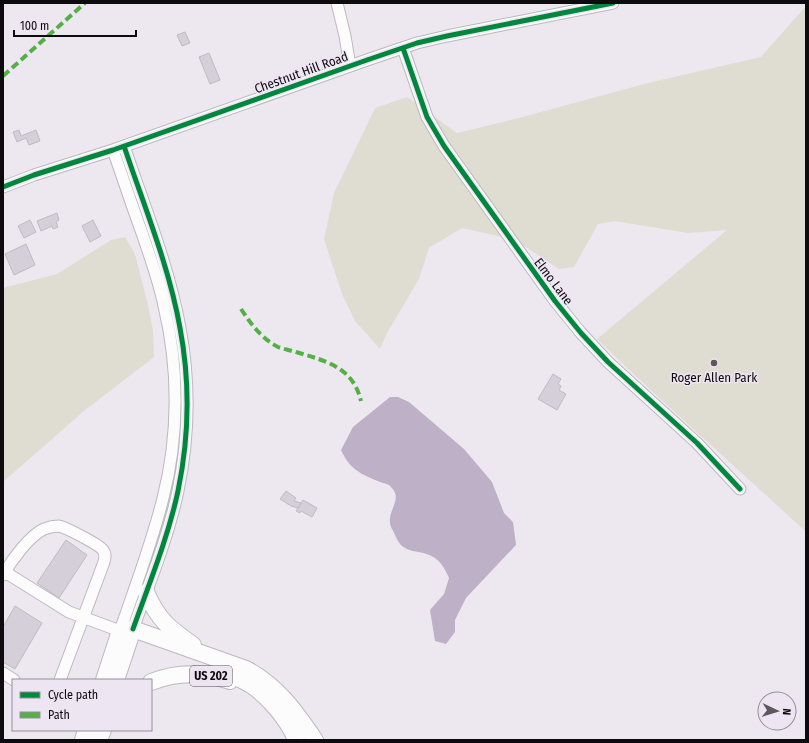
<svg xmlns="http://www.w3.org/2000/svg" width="809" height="743" font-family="'Fira Sans Condensed',sans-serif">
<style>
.green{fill:#dfdcd2}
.water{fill:#beb0c6}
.building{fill:#d5cfd9;stroke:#bfbbc1}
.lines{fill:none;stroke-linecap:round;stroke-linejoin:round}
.minor-casing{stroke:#bcb8be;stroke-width:13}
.highway-casing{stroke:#bcb8be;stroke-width:18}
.minor{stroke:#fcfcfd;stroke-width:11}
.highway{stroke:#fcfcfd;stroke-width:16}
.quiet{stroke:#54b044;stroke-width:4;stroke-dasharray:8 4;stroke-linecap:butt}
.cycleway-casing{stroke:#eee5f3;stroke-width:8}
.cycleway{stroke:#00873e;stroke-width:5}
.poi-dot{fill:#5c585e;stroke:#eee5f3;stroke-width:1.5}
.labels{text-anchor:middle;stroke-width:3;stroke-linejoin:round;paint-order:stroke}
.shield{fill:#eee5f3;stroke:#514c53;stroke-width:1}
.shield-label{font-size:12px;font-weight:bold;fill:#0e0b0f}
.street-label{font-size:13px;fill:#0e0b0f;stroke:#eee5f3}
.poi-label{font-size:13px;fill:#0e0b0f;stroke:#eee5f3}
</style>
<rect width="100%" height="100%" fill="#ede8f0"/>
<!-- green -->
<path class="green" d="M806,6V532C736,467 665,405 597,339L727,230L688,233L614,221L598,224L574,267L559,269L515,240L462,228L429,248L419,279L387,333L380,349L355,321L342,294L324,239L334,193L375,108L407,97L457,133L515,119L648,83L761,57Z
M125,237L135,254L147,301L153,330L154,357L84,411L3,482V288L57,274L111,240Z"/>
<!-- water -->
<path class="water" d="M390,397H398L409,402L464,449L492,482L504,513L513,522L516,545L466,598L455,620V632L446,644L435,641L430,610L444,594L449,578C442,562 436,555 418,552C413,551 406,550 401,545C397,541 395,534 392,529C383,513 405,500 391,487C389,484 383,483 380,482C361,474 350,470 341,450L353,427Z"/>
<!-- building -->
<path class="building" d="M185,32L190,43L182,46L177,35Z
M209,53L220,80L210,84L199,57Z
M19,130L21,136L36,130L40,141L29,145L26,138L17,142L13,132Z
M57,213L59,220L56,222L58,227L53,229L52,226L41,231L37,221Z
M30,220L36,232L24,238L18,226Z
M93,220L101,236L90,242L82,226Z
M26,244L35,265L14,275L5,254Z
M553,374L561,379L558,384L561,386L559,390L566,394L557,410L538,399Z
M286,491L296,498L294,501L301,503L298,508L291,506L280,499Z
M303,500L317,508L312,517L301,511L300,513L296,511Z
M66,540L87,555L59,598L37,583Z
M15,606L42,623L15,669L3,662V627Z"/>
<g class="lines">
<!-- minor casing -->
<g class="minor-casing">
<path id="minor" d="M337,3L345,36L350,66
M403,48L427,117L444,146L555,301L581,333L608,362L697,443L740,489
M124,146C144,206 169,266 180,328C190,381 189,438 178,491C168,538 149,584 133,629
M3,187L34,175L113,150L367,60L417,43L447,36L613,3
M5,572L69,612L120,631C135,587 152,543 163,498C179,436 179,368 164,306C159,281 150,257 142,233C132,206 123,178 113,150
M3,575C11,561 30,535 44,529C49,527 54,526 59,526C67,528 98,544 103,550C106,554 105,557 104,562L60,680
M3,673L14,680"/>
</g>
<!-- highway casing -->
<g class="highway-casing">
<path id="highway" d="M146,592C158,620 169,628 193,645
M120,631L133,629L246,669C278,686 295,711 315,740
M218,670C229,674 241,679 251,685C268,696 289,721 296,740
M104,680L120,631
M116,680L133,629
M151,682C176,672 204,672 230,681
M83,740L86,730
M99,740L103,730"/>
</g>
<!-- minor -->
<use href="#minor" class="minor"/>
<!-- highway -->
<use href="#highway" class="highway"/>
<!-- quiet -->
<path class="quiet" d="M3,76L85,3
M241,309C251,324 261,338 278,347C283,349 290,350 296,352C326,361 353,367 361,401"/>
<!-- cycleway casing -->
<g class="cycleway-casing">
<path id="cycleway" d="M403,48L427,117L444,146L555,301L581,333L608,362L697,443L740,489
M124,146C144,206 169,266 180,328C190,381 189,438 178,491C168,538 149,584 133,629
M3,187L34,175L113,150L367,60L417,43L447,36L613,3"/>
</g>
<!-- cycleway -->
<use href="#cycleway" class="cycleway"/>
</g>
<!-- markers -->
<circle class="poi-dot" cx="714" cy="363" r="4"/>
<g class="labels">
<!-- shield labels -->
<rect class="shield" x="190" y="666" width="42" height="20" rx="3"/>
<g class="shield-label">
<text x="211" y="680">US 202</text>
</g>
<!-- street labels -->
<g class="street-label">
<text transform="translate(301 72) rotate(-20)" y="5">Chestnut Hill Road</text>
<text transform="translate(554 281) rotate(53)" y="5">Elmo Lane</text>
</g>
<!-- poi labels -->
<g class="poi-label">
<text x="714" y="382">Roger Allen Park</text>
</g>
</g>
<!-- border -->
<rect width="809" height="743" fill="none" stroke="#0e0b0f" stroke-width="8"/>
<!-- legend -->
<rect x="12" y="679" width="140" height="52" fill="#eee5f3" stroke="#948e98"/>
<rect x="20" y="692" width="20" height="6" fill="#00873e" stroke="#948e98"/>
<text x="48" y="699" font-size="12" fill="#0e0b0f">Cycle path</text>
<rect x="20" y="712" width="20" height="6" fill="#54b044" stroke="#948e98"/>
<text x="48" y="719" font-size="12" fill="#0e0b0f">Path</text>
<!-- north arrow -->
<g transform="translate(777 711) rotate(94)"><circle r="19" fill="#eee5f3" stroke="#948e98"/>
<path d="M0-3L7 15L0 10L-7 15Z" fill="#5c585e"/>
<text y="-6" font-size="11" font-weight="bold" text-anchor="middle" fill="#0e0b0f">N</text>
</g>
<!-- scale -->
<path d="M14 30v6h122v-6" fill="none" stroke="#0e0b0f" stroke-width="2"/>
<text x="20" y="30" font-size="12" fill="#0e0b0f" stroke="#eee5f3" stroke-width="3" paint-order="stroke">100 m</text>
</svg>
